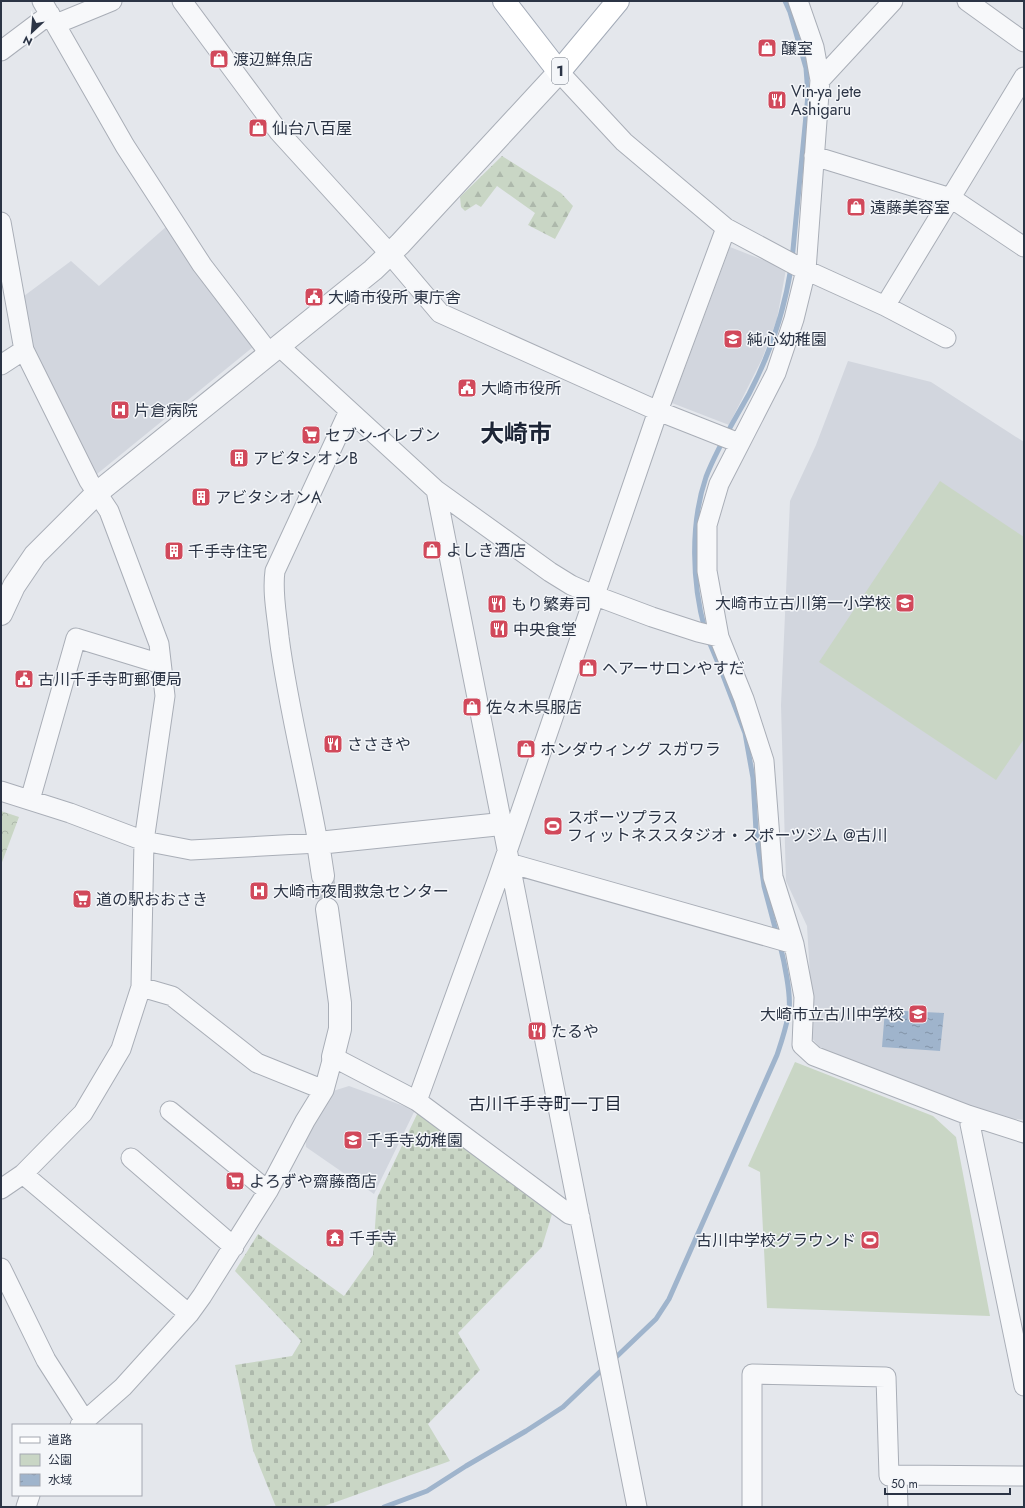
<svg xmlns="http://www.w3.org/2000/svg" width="1025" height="1508" font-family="Jost,'Noto Sans JP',sans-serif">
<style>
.built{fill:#d2d6de}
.green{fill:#c9d6c5}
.forest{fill:url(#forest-firs)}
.cemetery{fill:url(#cemetery-stones)}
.park{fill:url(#park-crowns)}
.water{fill:url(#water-ripples)}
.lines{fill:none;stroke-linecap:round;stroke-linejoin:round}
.stream{stroke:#9fb4cc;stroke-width:5}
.tertiary-tunnel{stroke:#bfc3cb;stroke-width:22;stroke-dasharray:22 11;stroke-linecap:butt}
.minor-casing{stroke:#a9aeb7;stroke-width:21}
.tertiary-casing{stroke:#a9aeb7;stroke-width:24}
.primary-casing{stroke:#a3abb8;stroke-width:24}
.minor{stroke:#f7f8fa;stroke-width:19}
.tertiary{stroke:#f7f8fa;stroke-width:22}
.primary{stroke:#fff;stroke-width:22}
.labels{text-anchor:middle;stroke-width:3;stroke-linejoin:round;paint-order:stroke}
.shield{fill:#f4f6f9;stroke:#676e7b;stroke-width:1}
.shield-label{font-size:15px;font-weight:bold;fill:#2b3445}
.poi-label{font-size:16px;fill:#2b3445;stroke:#f4f6f9;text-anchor:start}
.neighbourhood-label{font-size:17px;fill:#1d2536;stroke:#f4f6f9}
.town-label{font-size:24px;font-weight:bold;fill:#1d2536;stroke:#f4f6f9}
</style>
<defs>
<pattern id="forest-firs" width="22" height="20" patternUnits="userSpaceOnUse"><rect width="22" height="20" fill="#c9d6c5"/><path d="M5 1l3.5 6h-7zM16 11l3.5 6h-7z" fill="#adb8ab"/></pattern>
<pattern id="cemetery-stones" width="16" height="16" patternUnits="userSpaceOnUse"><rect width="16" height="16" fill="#c9d6c5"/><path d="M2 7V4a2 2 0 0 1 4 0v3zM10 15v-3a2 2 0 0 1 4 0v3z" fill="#adb8ab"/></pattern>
<pattern id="park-crowns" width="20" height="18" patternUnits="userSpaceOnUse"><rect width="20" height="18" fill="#c9d6c5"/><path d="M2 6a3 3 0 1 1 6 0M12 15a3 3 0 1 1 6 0" fill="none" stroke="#adb8ab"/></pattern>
<pattern id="water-ripples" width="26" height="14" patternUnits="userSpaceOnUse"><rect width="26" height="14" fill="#9fb4cc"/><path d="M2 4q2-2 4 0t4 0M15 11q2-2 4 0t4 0" fill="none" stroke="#8293a7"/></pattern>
</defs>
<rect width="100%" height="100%" fill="#e4e7ec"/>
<!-- built -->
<path class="built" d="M167,226L253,347L97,474L30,344L24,296L71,261L99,286Z
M730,247L786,269L777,319L762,359L729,425L672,403Z
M848,361L931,382L1024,442V1120L989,1116L820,1048L811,1037V992L807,926L786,881L781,705L790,501L816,445Z
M349,1086L415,1110L374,1194L306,1147L305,1133L333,1091Z"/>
<!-- green -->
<path class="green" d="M940,481L1024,537V739L996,780L819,662Z
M795,1062L933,1116L956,1137L990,1316L767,1308L760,1172L748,1166Z"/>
<!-- forest -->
<path class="forest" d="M502,156L561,193L573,206L555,239L528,225L535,213L497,186L481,207L476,204L465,211L461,207L460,197Z"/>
<!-- cemetery -->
<path class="cemetery" d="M420,1108L552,1214L542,1247L458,1333L480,1370L428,1424L450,1461L322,1507H276L253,1450L235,1365L292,1356L301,1341L235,1271L258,1234L344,1296L373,1255L377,1198Z"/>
<!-- park -->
<path class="park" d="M1,811L19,817L1,865Z"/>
<!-- water -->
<path class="water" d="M885,1010L944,1013L940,1051L882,1047Z"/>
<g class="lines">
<!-- stream -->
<path class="stream" d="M785,1L790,12L806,68L808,95L792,260
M705,630C692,583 690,524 706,477C717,448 734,421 749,394C770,354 784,312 791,268
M708,639L721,670L745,733L753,778L756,831L764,886L777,935
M612,1361L656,1319L669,1299L777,1055C782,1040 787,1026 789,1010C791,994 784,961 780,945
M384,1507L427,1491L466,1466L526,1431L563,1407L605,1367"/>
<!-- tertiary-tunnel -->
<path class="tertiary-tunnel" d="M323,876L327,909"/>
<!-- minor casing -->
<g class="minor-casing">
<path id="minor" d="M42,1L125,146L202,265L270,354
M182,1L279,132L390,254L440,313L658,411L739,443
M798,1L814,47L820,80L806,270L794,319L776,373L719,484L707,525V571L719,637L744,699L764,761L773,877L794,944L804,997L802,1045L814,1056L968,1115L1024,1133
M967,1L1024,42
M56,24L112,1
M1,51L50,14
M559,72L624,142L726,228L797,266L885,306L946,338
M820,80L893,1
M814,156L951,198L1024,247
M1,222L24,350L89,481L109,511L159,644L165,696L144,841L141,987L172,996L257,1063L324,1090
M885,306L1024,77
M280,347L436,490L550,572L571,585L596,596L652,617L698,632L719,637
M1,365L24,350
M436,490L637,1507
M1,791L70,813L144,841L191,850L318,843C306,775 288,707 279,637C277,615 272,593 275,571L349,411
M30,800L76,638L161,664
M509,863L794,944
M417,1101L498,878L658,411L726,228
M170,1111L268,1191
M970,1124L1024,1386
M131,1158L234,1247
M23,1174L189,1314
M1,1189L23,1174L83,1113L121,1049L141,987
M1,1268L46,1360L85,1421
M80,1425L123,1387L189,1314L202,1296L268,1191L305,1121L324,1090L333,1057L417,1101L569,1214L580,1217
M26,1507L30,1495
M752,1507V1374L886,1377L889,1476L897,1475
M898,1507L897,1475L1024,1476"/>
</g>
<!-- tertiary casing -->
<g class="tertiary-casing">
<path id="tertiary" d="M1,614L14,586L35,555L97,493L373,270L400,244L559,72
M323,876L318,843L501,824
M327,909L340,1003V1029L333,1057"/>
</g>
<!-- primary casing -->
<g class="primary-casing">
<path id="primary" d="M504,1L559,72L618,1"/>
</g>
<!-- minor -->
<use href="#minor" class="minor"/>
<!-- tertiary -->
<use href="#tertiary" class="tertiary"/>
<!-- primary -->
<use href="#primary" class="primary"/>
</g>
<!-- icons -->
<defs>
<g id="shop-square" transform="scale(1)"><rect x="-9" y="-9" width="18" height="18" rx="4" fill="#d1495b" stroke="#f4f6f9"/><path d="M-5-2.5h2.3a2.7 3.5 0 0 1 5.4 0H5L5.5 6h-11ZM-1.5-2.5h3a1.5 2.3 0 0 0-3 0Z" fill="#fff"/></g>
<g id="restaurant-square" transform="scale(1)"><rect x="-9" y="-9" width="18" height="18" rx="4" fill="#d1495b" stroke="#f4f6f9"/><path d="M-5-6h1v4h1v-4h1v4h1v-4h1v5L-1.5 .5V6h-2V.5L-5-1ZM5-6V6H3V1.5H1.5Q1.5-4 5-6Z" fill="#fff"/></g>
<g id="civic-square" transform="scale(1)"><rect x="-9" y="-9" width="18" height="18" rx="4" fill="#d1495b" stroke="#f4f6f9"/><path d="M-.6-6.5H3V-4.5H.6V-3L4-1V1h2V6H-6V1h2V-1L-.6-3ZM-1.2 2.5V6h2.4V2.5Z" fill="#fff"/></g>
<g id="school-square" transform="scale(1)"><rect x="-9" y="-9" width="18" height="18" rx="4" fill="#d1495b" stroke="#f4f6f9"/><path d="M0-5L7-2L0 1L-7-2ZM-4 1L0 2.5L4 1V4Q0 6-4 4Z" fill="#fff"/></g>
<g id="hospital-square" transform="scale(1)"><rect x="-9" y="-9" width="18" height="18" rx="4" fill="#d1495b" stroke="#f4f6f9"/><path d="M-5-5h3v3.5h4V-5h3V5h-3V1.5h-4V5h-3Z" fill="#fff"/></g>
<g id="supermarket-square" transform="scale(1)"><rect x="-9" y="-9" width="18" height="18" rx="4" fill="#d1495b" stroke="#f4f6f9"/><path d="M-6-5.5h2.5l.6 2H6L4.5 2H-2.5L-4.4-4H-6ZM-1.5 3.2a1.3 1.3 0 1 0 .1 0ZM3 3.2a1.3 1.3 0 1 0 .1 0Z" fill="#fff"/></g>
<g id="building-square" transform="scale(1)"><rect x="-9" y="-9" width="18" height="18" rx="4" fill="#d1495b" stroke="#f4f6f9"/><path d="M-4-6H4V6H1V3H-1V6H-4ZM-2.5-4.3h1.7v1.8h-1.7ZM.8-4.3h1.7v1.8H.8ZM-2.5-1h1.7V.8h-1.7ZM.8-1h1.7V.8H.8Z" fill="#fff"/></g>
<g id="stadium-square" transform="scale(1)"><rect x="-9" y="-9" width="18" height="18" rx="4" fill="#d1495b" stroke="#f4f6f9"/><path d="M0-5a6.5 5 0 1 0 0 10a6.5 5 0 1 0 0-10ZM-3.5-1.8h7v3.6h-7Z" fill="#fff"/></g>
<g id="temple-square" transform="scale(1)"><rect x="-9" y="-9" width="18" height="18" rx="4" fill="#d1495b" stroke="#f4f6f9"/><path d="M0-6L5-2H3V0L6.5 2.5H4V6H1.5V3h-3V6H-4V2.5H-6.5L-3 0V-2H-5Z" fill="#fff"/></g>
</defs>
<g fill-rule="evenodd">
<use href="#shop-square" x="767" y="48"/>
<use href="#shop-square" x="219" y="59"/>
<use href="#restaurant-square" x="777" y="100"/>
<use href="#shop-square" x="258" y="128"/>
<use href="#shop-square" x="856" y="207"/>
<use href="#civic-square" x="314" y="297"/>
<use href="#school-square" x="733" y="339"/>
<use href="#civic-square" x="467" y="388"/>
<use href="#hospital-square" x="120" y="410"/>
<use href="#supermarket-square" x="311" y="435"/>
<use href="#building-square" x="239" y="458"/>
<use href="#building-square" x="201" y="497"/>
<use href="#shop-square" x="432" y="550"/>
<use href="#building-square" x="174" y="551"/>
<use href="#school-square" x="905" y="603"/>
<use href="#restaurant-square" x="497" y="604"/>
<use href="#restaurant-square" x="499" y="629"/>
<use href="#shop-square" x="588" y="668"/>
<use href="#civic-square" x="24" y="679"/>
<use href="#shop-square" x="472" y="707"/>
<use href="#restaurant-square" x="333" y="744"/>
<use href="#shop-square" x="526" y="749"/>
<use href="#stadium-square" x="553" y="826"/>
<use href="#hospital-square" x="259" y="891"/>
<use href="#supermarket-square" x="82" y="899"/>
<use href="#school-square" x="918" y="1014"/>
<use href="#restaurant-square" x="537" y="1031"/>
<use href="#school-square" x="353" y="1140"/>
<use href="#supermarket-square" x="235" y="1181"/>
<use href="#temple-square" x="335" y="1238"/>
<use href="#stadium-square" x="870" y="1240"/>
</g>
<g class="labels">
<!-- shield labels -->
<rect class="shield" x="552" y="58" width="16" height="26" rx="3"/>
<g class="shield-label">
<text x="560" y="76">1</text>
</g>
<!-- poi labels -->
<g class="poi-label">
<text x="781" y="54">醸室</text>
<text x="233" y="65">渡辺鮮魚店</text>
<text x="791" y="97">Vin-ya jete<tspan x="791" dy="18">Ashigaru</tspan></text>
<text x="272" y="134">仙台八百屋</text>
<text x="870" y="213">遠藤美容室</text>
<text x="328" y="303">大崎市役所 東庁舎</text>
<text x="747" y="345">純心幼稚園</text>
<text x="481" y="394">大崎市役所</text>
<text x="134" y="416">片倉病院</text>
<text x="325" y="441">セブン-イレブン</text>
<text x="253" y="464">アビタシオンB</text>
<text x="215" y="503">アビタシオンA</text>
<text x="446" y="556">よしき酒店</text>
<text x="188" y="557">千手寺住宅</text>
<text x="891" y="609" text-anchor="end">大崎市立古川第一小学校</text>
<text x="511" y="610">もり繁寿司</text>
<text x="513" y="635">中央食堂</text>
<text x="602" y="674">ヘアーサロンやすだ</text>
<text x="38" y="685">古川千手寺町郵便局</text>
<text x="486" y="713">佐々木呉服店</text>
<text x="347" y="750">ささきや</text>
<text x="540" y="755">ホンダウィング スガワラ</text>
<text x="567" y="823">スポーツプラス<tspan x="567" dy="18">フィットネススタジオ・スポーツジム @古川</tspan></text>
<text x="273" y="897">大崎市夜間救急センター</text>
<text x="96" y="905">道の駅おおさき</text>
<text x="904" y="1020" text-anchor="end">大崎市立古川中学校</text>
<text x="551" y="1037">たるや</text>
<text x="367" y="1146">千手寺幼稚園</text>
<text x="249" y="1187">よろずや齋藤商店</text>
<text x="349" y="1244">千手寺</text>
<text x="856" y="1246" text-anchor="end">古川中学校グラウンド</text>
</g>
<!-- neighbourhood labels -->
<g class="neighbourhood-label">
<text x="545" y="1110">古川千手寺町一丁目</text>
</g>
<!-- town labels -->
<g class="town-label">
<text x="516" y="442">大崎市</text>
</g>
</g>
<!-- border -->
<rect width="1025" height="1508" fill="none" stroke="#2b3445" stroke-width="4"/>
<!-- legend -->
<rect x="12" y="1424" width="130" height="72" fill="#f4f6f9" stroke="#a4a8b1"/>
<rect x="20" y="1437" width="20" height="6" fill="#ffffff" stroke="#a4a8b1"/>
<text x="48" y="1444" font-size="12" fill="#2b3445">道路</text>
<rect x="20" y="1454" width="20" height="12" fill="#c9d6c5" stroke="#a4a8b1"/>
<text x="48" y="1464" font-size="12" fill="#2b3445">公園</text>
<rect x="20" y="1474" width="20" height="12" fill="url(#water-ripples)" stroke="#a4a8b1"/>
<text x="48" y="1484" font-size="12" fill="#2b3445">水域</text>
<!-- north arrow -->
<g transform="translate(32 32) rotate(206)" stroke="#f4f6f9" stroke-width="3" paint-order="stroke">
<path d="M0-3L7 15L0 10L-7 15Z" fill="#2b3445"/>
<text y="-6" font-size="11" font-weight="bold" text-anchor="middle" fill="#2b3445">N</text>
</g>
<!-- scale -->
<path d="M885 1488v6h125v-6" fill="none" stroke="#2b3445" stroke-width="2"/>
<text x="891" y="1488" font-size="12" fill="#2b3445" stroke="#f4f6f9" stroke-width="3" paint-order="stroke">50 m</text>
</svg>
